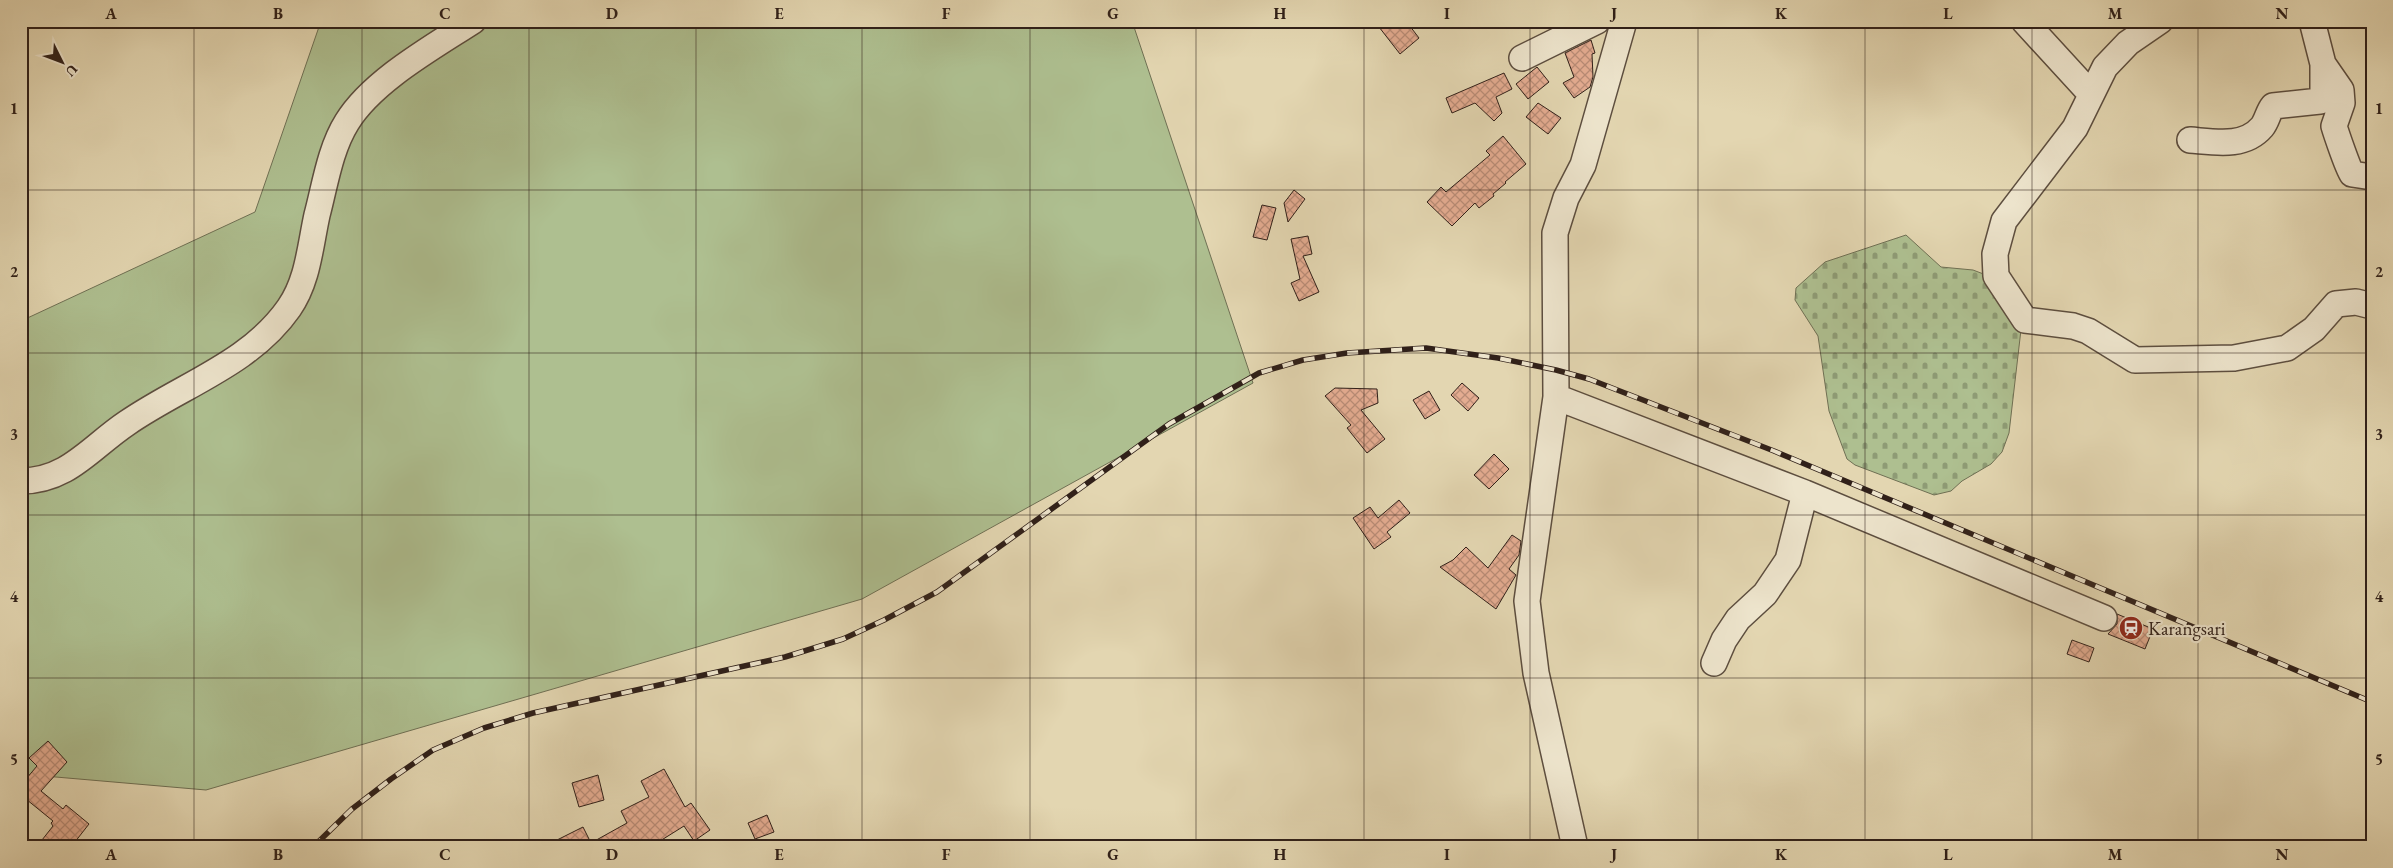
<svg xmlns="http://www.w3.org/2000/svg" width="2393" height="868" font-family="'EB Garamond',serif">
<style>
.grass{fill:#aebf90;stroke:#6f7054}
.cemetery{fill:url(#cemetery-stones);stroke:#6f7054}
.building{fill:url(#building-cross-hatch);stroke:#302019}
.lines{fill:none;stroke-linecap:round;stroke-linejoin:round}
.minor-casing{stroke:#5d4e3f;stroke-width:28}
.minor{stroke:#ede4cc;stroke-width:25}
.rail-casing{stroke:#302019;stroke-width:5.5}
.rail{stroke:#ede4cc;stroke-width:4;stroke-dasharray:11;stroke-linecap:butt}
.grid{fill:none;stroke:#302019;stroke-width:1;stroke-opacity:0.55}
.labels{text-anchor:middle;stroke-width:4.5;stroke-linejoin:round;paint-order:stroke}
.poi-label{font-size:19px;fill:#302019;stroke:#ede4cc;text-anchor:start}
.neatline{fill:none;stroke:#302019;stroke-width:2}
.grid-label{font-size:16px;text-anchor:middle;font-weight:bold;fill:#302019}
</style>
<defs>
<pattern id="cemetery-stones" width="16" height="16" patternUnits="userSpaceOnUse" patternTransform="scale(1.25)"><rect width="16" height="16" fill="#aebf90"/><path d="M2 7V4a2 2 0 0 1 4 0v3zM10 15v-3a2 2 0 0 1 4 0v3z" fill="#8e9b75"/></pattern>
<pattern id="building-cross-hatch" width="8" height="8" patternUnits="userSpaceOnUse" patternTransform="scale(1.25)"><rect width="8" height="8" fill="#e4ac91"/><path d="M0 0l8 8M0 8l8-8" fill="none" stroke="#b98c76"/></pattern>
</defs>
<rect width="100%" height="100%" fill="#e3d6b1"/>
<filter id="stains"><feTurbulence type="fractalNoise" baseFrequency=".004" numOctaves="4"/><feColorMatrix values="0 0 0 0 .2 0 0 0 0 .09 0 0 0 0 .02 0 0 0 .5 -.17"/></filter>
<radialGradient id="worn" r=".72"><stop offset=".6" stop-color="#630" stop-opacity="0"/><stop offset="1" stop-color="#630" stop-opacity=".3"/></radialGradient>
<!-- grass -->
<path class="grass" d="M321,21H1132L1253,383L862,599L206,790L21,774V321L255,212Z"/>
<!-- cemetery -->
<path class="cemetery" d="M1906,235L1941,267L1973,270L1994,278L2022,321L2009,433L2002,452L1991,464L1962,481L1951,491L1934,495L1855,465L1847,459L1829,411L1818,336L1795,300L1796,288L1825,262Z"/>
<!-- building -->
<path class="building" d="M1386,21H1406L1419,38L1400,54L1379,27Z
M1591,40L1595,53L1592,54L1593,77L1590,87L1574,98L1563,83L1574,77L1565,53Z
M1537,67L1549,82L1528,99L1516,84Z
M1504,73L1512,89L1496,97L1502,113L1494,121L1475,103L1452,113L1446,98Z
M1538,103L1561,118L1548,134L1526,117Z
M1503,136L1526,164L1505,182L1506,183L1493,194L1494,196L1479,208L1475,203L1452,226L1427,202L1441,187L1446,192L1490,155L1486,151Z
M1294,190L1305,199L1288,222L1284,203Z
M1262,205L1276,208L1267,240L1253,237Z
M1308,236L1312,254L1303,256L1319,292L1299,301L1291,283L1300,279L1291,239Z
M1462,383L1479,398L1468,411L1451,395Z
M1335,388L1377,389L1378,403L1361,410L1385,439L1367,453L1347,428L1351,425L1325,396Z
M1429,391L1440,410L1425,419L1413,400Z
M1494,454L1509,469L1489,489L1474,475Z
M1399,500L1410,513L1387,532L1391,537L1374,549L1353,518L1370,507L1378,518Z
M1512,535L1521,541L1519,555L1509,569L1516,575L1496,609L1440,567L1453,560L1466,547L1488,568Z
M2117,614L2153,629L2145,649L2108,634L2117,624Z
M2072,640L2094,648L2089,662L2067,654Z
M48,741L67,762L41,791L63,809L66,805L89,824L71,847H50L42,840L53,826L51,823L53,821L21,795V785L37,766L29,758Z
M664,769L685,807L691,803L710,830L694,841L684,826L660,841L663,847H543L583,827L591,843L627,823L621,811L649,797L641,781Z
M598,775L604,800L579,807L572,783Z
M767,815L774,832L755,839L748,823Z"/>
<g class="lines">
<!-- minor casing -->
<g class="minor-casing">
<path id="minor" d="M2024,21L2090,93
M2160,21L2128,43L2105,67L2075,128L2004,221L1995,254L1996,276L2025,320L2073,326L2088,331L2135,360L2234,358L2287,348L2314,329L2336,304L2356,302L2372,306
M1522,58L1597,21
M2323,64L2341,90L2342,103L2334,126C2336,133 2349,171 2352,174L2372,177
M2190,140C2215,142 2244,148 2262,127C2267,121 2268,112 2273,106L2320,101L2323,97V64L2312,21
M1556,397L1805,493L2104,618
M21,481C68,481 91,447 127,423C182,385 250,364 289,308C308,281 310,247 317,215C325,185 330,149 347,122C372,81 433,47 473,21
M1714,663L1724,640L1738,619L1765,594L1788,560L1805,493
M1575,847L1536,673L1527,601L1556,397L1555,233L1566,198L1583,165L1624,21"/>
</g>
<!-- minor -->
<use href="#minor" class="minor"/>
<!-- rail casing -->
<g class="rail-casing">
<path id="rail" d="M313,847L352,809L391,779L433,750L484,728L533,713L785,657L843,639L884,620L937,592L1169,424L1259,373L1303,360L1347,353L1426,348L1498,358L1556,370L1589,379L1774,451L2372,702"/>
</g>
<!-- rail -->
<use href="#rail" class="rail"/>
</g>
<!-- grid -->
<path class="grid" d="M194,21V847M362,21V847M529,21V847M696,21V847M862,21V847M1030,21V847M1196,21V847M1364,21V847M1530,21V847M1698,21V847M1865,21V847M2032,21V847M2198,21V847M21,190H2372M21,353H2372M21,515H2372M21,678H2372"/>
<!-- icons -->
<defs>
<g id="station-disc" transform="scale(1.25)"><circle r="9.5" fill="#8f2418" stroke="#ede4cc"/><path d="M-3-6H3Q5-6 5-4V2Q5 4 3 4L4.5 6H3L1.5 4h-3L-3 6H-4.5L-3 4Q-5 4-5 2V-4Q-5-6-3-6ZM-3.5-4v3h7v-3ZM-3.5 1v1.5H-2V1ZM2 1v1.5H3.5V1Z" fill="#fff"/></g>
</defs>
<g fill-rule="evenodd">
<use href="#station-disc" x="2131" y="628"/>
</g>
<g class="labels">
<!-- poi labels -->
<g class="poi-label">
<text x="2148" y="635">Karangsari</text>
</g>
</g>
<!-- margin -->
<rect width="2393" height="868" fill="none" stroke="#e3d6b1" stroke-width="55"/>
<!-- north arrow -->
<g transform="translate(62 62) rotate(132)" stroke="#ede4cc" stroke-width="4" paint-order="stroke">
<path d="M0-4L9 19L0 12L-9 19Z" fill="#302019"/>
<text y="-8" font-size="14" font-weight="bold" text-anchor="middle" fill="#302019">U</text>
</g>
<rect x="28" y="28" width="2338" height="812" class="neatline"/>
<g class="grid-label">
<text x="111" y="19">A</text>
<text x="278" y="19">B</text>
<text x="445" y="19">C</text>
<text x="612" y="19">D</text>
<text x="779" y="19">E</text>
<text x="946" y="19">F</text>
<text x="1113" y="19">G</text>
<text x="1280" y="19">H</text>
<text x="1447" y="19">I</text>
<text x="1614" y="19">J</text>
<text x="1781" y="19">K</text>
<text x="1948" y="19">L</text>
<text x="2115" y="19">M</text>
<text x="2282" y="19">N</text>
<text x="14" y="114">1</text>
<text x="2379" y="114">1</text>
<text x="14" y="277">2</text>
<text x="2379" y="277">2</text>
<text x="14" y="440">3</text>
<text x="2379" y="440">3</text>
<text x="14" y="602">4</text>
<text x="2379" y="602">4</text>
<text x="14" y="765">5</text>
<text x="2379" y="765">5</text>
<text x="111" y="860">A</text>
<text x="278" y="860">B</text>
<text x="445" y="860">C</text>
<text x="612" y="860">D</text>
<text x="779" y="860">E</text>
<text x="946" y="860">F</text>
<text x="1113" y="860">G</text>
<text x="1280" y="860">H</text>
<text x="1447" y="860">I</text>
<text x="1614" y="860">J</text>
<text x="1781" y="860">K</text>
<text x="1948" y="860">L</text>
<text x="2115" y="860">M</text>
<text x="2282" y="860">N</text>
</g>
<rect width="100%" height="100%" filter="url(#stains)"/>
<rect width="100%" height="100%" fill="url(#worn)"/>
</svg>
